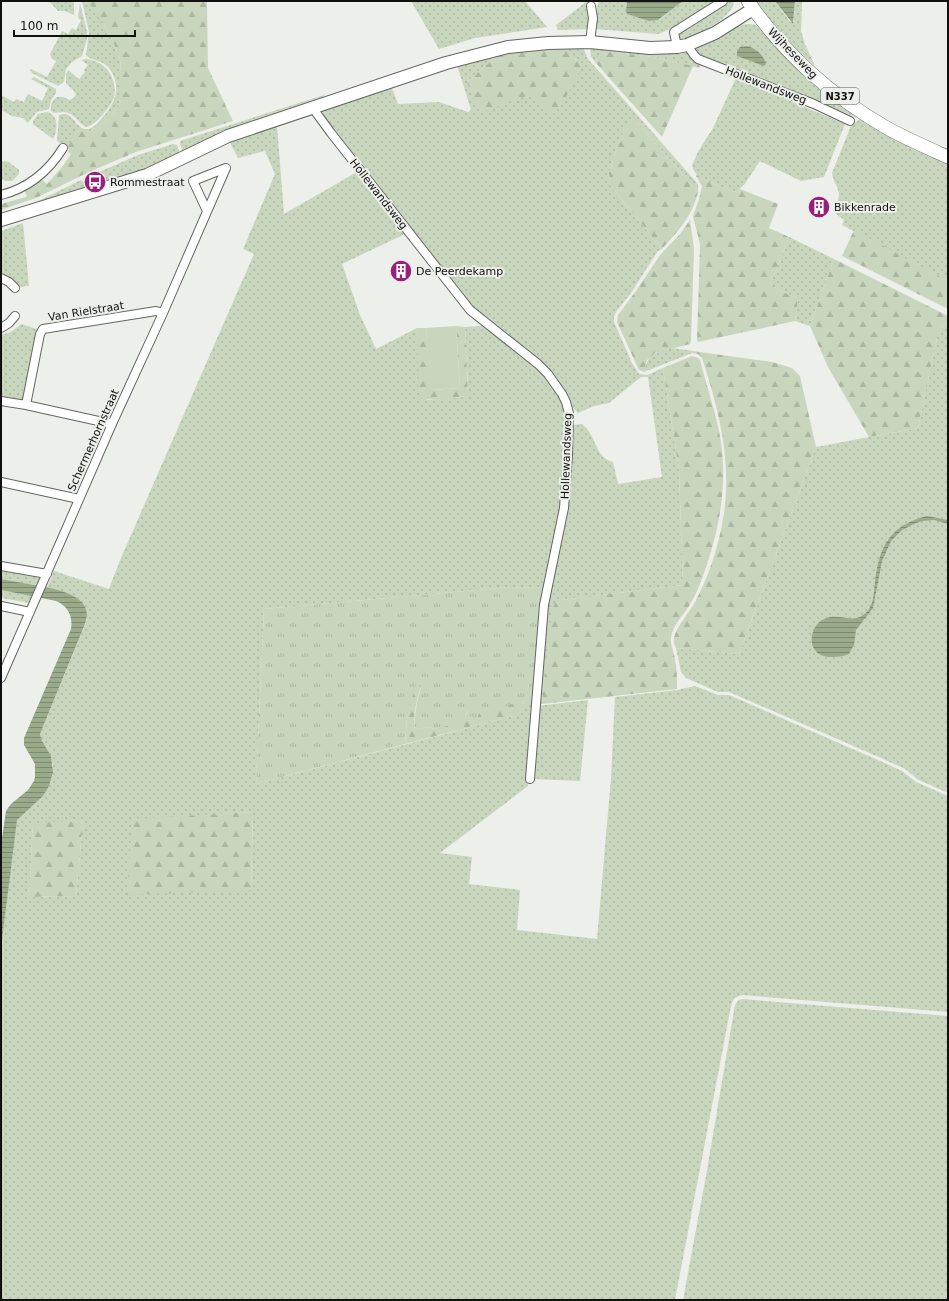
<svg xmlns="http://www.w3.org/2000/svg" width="949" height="1301" font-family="'DejaVu Sans',sans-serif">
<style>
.grass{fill:url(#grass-dots);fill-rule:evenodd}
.forest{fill:url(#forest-firs)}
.park{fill:url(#park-tufts)}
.pitch{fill:#c9d6be}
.water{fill:url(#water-rules)}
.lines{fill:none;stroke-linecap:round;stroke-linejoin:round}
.street-casing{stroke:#646662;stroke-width:10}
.secondary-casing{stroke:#646662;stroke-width:14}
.primary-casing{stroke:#646662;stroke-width:14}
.street{stroke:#fff;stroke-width:8}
.secondary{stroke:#fff;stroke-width:12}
.primary{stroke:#fff;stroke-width:13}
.labels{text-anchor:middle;stroke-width:4;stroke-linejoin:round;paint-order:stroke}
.shield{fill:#edefea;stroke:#535451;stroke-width:1}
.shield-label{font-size:10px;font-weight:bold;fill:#111210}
.street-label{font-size:11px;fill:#111210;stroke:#edefea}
.poi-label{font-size:11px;fill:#111210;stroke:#edefea;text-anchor:start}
</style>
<defs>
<pattern id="grass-dots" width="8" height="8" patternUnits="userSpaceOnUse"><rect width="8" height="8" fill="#c9d6be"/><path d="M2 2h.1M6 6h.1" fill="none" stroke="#acb7a2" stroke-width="1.8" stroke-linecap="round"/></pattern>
<pattern id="forest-firs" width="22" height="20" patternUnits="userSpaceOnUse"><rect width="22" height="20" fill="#c9d6be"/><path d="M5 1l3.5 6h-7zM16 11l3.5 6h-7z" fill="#acb7a2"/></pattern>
<pattern id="park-tufts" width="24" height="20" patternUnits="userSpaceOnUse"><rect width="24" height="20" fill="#c9d6be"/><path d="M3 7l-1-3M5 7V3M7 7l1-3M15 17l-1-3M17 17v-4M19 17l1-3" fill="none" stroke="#acb7a2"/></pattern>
<pattern id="water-rules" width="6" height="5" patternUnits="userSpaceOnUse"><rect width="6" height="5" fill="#9aab8b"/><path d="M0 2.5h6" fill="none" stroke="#7c8a70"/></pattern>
</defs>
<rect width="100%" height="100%" fill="#edefea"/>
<!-- grass -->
<path class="grass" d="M47,1H70L74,3V15L65,11H58L49,1Z
M82,1L91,5L97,10L101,17L104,25L111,36L120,60L121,73V100L109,119L89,132L80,128L67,148L57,141L59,115C73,109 75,129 87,129C93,129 99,122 102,118C116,103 122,86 109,68C104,60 90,61 86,55L89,32Z
M411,1H525L547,27L475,38L439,49Z
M599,1H627L626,11L659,20L683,1H717C698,13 679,27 658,34L595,29L596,13Z
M730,1H734C735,16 693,40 680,39L678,36L679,33Z
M756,1H775L790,22H794L795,1H802L801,31L805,44L815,66C793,47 772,26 756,1Z
M586,2L590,7L589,29L558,30L556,25Z
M80,3L87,32V39L82,56L72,62L66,69L64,82L58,86L32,73L30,70L31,69L47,77L56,61L52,59L50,54L62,31L68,34L72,28L76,30L81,20L78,18Z
M749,24L756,25L806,77L832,99L867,124L909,146L948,161V281L842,225L844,220L835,213C834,207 839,201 839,195C839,188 833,181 832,173L851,126L860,119L729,65L701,56L695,50L696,47L739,25Z
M565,47H583L588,59L698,184V192L637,122L624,131L617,147L609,173L610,185L662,249L658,251L631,293L616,312L614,317V322L621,338L632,363L639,374L647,375L663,368L679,470L683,585L561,600L548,643L542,704H537L545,609L560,539L571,428L574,425L582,424C597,435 594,457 613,462L618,484L662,477L648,377H641L609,403L594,406L578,413L570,405L564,393L466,302L324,119L323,111L325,108L392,88L398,104L439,102L468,112L471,110L457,65L499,54L467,82L483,111L532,93L577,60L570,55Z
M590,47L684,50L688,52L701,63L700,68L653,57L607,51L600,55L595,62L591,57Z
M86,59C101,61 111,69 114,84C115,88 115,93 114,97C112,103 108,108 104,113C100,119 94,124 87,127C79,125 76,115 68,113C63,111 59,113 54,113L51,111C50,105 52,100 57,97H63L70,100C83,94 70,89 66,83V75L68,70L79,79L85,72L84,70L88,65L81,60Z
M34,77L56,89V93L51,100L49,109L37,112L28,123L23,118L12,116L1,110V95L14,102L16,99L24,102L28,94L42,101L48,88L31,79Z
M736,78L845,124L824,177L801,181L760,161L744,185L736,192L711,183L697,175L694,171L692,165L699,150L713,128Z
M324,95V99L183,152L180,144V141Z
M47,112C59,115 58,130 53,139L33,124V121L38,114Z
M277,126L284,214L357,172L405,234L342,264L360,315L376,349L417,328L422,398L429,400L463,397L468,389L465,327L482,326L542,373L550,383L563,406L566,420L563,497L544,588L510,587L264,609L256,784L513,716L533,702L528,786L440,853L472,857L469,884L520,890L517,930L597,939L611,778L615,697L677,690L695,686L718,695H729L887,764L902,771L916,782L948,796V1012L742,995L734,998L731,1006L675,1300H1V948L16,824L17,820L53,767C51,753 41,745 40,734L87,620C83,595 69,593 47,588L54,571L109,589L121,558L254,254L243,249L275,174L265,151L238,158L230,143L252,133ZM253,812L251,890L205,815ZM83,821L76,896L29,897L33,824Z
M173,144L177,145L180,153L155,167L106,180L105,178L101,179L100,176L86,181L83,179L138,155Z
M5,161L9,162L19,170V174L12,181H6L1,179V162Z
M81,180L85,183L89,181L91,185L53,201L28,206Z
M23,223L29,286L18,287L12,278L1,272V231Z
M789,237L834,259L810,326L795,321L798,299L770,285Z
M948,321V793L917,779L905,769L881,758L729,692H718L686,678L681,672L676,648L739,654L816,447L918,428L938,333Z
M21,324L37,329L24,400L1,396V335L11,332Z
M673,348L693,351L692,353L644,372C649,352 654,353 673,348Z
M1,571L40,578L37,586L1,579Z
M1,590L33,596L30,603L1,598Z
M588,700L580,781L532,779L537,706Z
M742,999L948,1016V1300H683L707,1170L735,1005L739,1000Z"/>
<!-- forest -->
<path class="forest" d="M84,1H207L208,68L233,121L136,152L89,172L36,198L1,210V204L26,197L27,196L24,190L41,179L47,184L62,167L71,154L68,152L69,149L67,148L80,128L89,132L109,119L121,100V73L120,60L111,36L104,25L97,10Z
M565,47C570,55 577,59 581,68L565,99L551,117L532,94L483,111L477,106L467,82L499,54L527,50Z
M607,51L653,57L693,66L662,137L595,62L600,55Z
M633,120L637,122L698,192C692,217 678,231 662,249L610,185L609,173L617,147L624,131Z
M697,175L711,183L736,192L740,189L778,204L769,228L789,237L770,285L798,299L795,321L698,342L697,340L700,244L693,216L699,199L702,186L696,176Z
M690,220L694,249L691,340L690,344L655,353L647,360L644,372L639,370L637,366L617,322L618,315L636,291L660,255L680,234Z
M854,230L948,281V309L842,256Z
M834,259L948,316V321L938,333L918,428L869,437L828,367L810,326Z
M456,326L465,327L468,394C460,399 429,402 419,397L417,328H426L431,390L460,388Z
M693,351L772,362L792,368L800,376L816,447L739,654L676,648C674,644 673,641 674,637C678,624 690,612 696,600C705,583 712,564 717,546C736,479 723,423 702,358L698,354L692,353Z
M692,356L698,358L700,360C706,384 714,407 719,431C729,480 720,529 703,576C699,587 695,597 689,606C683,616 672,626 671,638C670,645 674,651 675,659C677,669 677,678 677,689L542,704C544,690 549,609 555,603C557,601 559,601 561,600L683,585L679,470L663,368Z
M416,679L422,683C417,698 413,714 415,730L427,727L436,729L465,718L468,710C479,715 507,704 519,701L525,702V709L513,716L405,744L407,719Z
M253,812L251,890L127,895L132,819Z
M83,821L76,896L29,897L33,823Z"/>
<!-- park -->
<path class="park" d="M510,587L544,588L538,623L533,702L525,709V702C517,699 492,715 480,711L477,718L470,716L471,712L468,710L465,718L459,723L436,729L427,727L415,730C414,714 417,699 422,684L416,683L407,719L405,744L256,784L264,609Z"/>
<!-- pitch -->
<path class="pitch" d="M456,326L460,388L430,390L426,328Z"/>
<!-- water -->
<path class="water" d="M627,1H683L658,20L649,21L627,14L626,11Z
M775,1H795L793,24Z
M747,46C755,48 764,55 766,64L764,66L737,56V51L740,47Z
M927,516L948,520V524L934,520L923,521L916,523L902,530L891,541L882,561L873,608L856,630L854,645L849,654C841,657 827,659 819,654C806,645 812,624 824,619C840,611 856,628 869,609C874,602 874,591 875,582C879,547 890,525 927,516Z
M1,579C12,581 23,583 34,585C54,589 96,594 85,624L40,734L42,741L51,756L53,772L49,786L43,796L17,820L1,948V845L6,811L11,804L28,790L34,781L35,777V764L24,745V738L71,629C73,616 68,606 56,601L1,590Z"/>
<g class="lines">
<!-- street casing -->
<g class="street-casing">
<path id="street" d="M590,42L593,18L591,6
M687,45L694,55L698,59L814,104L850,121
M677,47L674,32L723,1
M312,107L331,133L470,310L538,364L548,374L562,394L566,402L569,413L568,455L564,508L544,605L530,779
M1,195C29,188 48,172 63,148
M1,278L9,282L15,288
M1,328L9,323L15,316
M1,401L26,405L112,424
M26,405L40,334L43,329L156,311L163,313
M1,482L79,499
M1,566L47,574
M1,606L30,612
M1,678L112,424L163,313L226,168L193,181L207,211"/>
</g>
<!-- secondary casing -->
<g class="secondary-casing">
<path id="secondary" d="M1,220L147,175L228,136L446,63L508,47L548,43L590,42L650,48L677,47L687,45L715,33L753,9"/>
</g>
<!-- primary casing -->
<g class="primary-casing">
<path id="primary" d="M748,1C783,53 833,97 887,128C907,139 928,148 948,157"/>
</g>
<!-- street -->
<use href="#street" class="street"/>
<!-- secondary -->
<use href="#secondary" class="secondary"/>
<!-- primary -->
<use href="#primary" class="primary"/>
</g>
<!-- icons -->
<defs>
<g id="bus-disc" transform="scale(1.15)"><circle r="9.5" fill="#96207c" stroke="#edefea"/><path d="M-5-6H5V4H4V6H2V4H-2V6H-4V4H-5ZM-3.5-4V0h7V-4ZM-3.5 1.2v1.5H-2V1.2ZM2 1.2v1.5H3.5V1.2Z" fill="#fff"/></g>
<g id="building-disc" transform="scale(1.15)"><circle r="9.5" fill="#96207c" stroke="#edefea"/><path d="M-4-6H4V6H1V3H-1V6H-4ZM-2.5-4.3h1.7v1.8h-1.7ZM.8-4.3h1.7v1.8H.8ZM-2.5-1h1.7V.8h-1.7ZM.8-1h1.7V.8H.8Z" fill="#fff"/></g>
</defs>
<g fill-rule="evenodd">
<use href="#bus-disc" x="95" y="182"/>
<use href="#building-disc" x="819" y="207"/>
<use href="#building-disc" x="401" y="271"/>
</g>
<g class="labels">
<!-- shield labels -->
<rect class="shield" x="821" y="88" width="38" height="16" rx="3"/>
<g class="shield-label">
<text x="840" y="100">N337</text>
</g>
<!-- street labels -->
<g class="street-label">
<text transform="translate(793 53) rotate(46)" y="4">Wijheseweg</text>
<text transform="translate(766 85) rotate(21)" y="4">Hollewandsweg</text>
<text transform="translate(379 194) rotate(52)" y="4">Hollewandsweg</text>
<text transform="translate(86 311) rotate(-9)" y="4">Van Rielstraat</text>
<text transform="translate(93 440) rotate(-66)" y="4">Schermerhornstraat</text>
<text transform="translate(566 456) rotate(-88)" y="4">Hollewandsweg</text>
</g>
<!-- poi labels -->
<g class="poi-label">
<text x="110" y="186">Rommestraat</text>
<text x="834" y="211">Bikkenrade</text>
<text x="416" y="275">De Peerdekamp</text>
</g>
</g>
<!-- border -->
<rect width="949" height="1301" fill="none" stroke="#111210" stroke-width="4"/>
<!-- scale -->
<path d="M14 30v6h121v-6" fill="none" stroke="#111210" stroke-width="2"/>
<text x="20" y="30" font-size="12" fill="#111210" stroke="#edefea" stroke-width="3" paint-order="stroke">100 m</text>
</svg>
